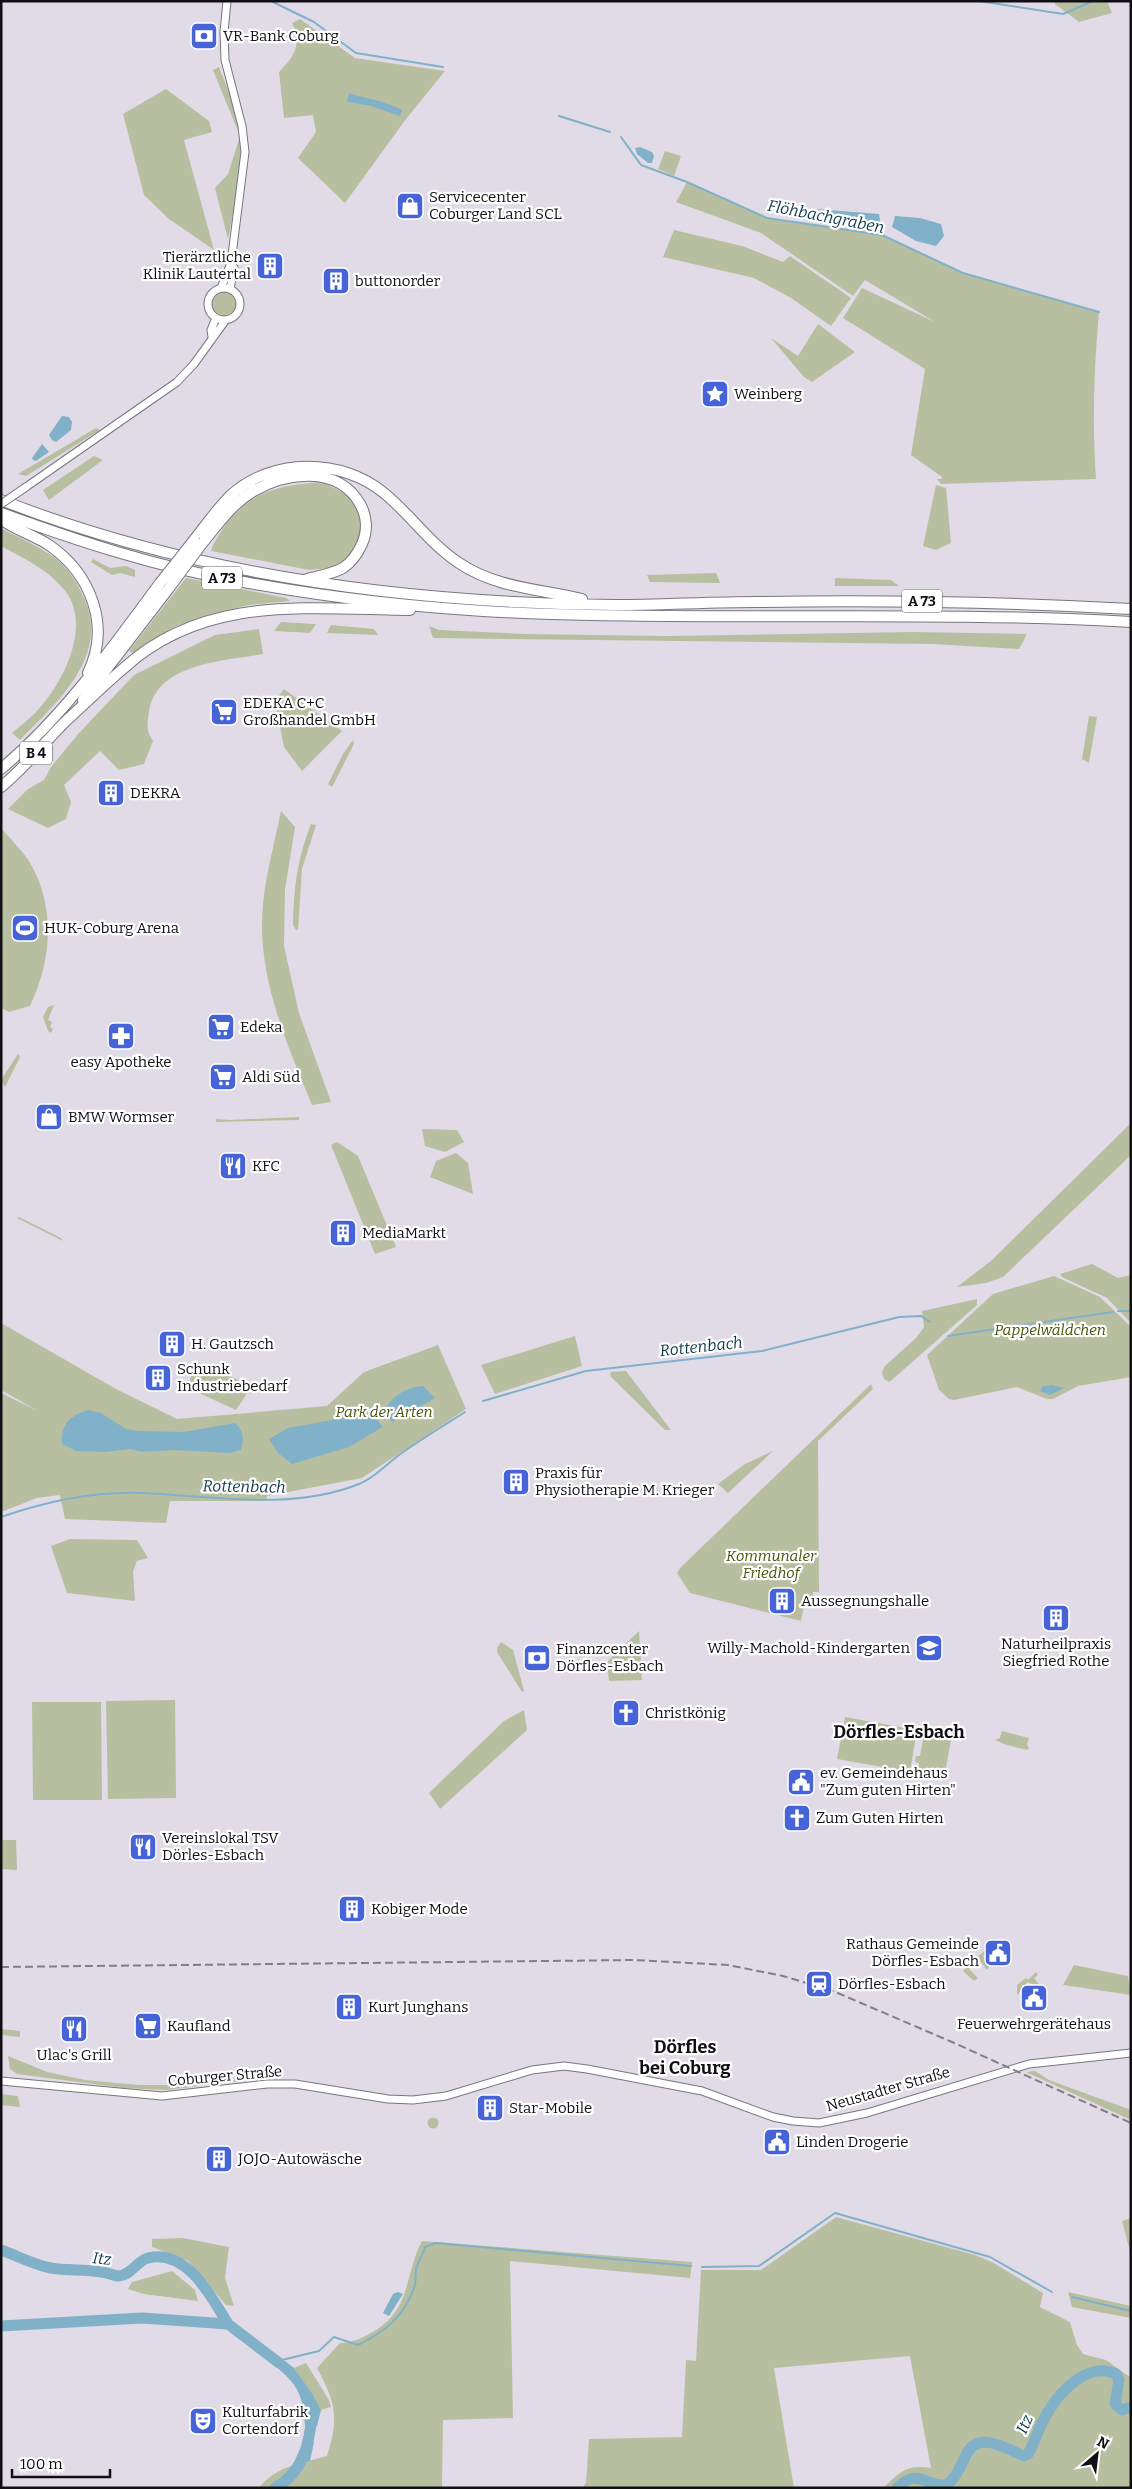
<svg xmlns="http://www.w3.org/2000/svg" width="1132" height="2489" font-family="Bitter,serif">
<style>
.green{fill:#b8bfa0}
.water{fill:#81b1c8}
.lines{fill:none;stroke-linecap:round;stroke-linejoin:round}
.stream{stroke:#81b1c8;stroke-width:2}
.river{stroke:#81b1c8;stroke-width:11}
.minor-casing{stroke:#79757f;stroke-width:9}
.highway-casing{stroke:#79757f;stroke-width:12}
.minor{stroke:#fff;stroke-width:7}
.highway{stroke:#fff;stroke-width:10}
.rail{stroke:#827e87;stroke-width:2;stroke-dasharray:8 4;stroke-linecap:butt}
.minor-bridge-casing{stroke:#79757f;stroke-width:9;stroke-linecap:butt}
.highway-bridge-casing{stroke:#79757f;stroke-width:12;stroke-linecap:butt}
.minor-bridge{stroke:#fff;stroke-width:7}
.highway-bridge{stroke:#fff;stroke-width:10}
.labels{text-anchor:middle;stroke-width:4.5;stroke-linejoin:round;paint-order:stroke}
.shield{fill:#fff;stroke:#58575a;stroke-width:1}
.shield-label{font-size:14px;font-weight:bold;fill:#110f13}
.poi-label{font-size:15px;fill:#110f13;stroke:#fff;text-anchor:start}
.park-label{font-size:15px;font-style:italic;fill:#495209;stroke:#fff}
.street-label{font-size:15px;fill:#110f13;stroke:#fff}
.water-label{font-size:16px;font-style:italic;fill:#0d3849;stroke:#fff}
.quarter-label{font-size:18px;font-weight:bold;fill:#110f13;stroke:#fff}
</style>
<rect width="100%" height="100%" fill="#e1dbe7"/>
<!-- green -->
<path class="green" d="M1055,1H1107L1112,13L1079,22L1055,4Z
M300,19L355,58L445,71L406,119L345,203L298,158L316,132L313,115L284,118L279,72C294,57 303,43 292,23Z
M219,67C227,89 241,116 242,140C243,173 234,207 228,239L215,188L228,174L240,136L213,70Z
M166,89L209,121L212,132L184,140L214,250L169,219L144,195L123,114Z
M665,151L681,156L674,176L658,169Z
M687,182L767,218L882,235L963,273L1099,312C1094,368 1092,423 1096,479L941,484L937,479H941L942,477L911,455L925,369L843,318L862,288L935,322L865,280L853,296L761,233L676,202Z
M674,230L742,246L783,262L790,256L851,298L831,326L791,298L754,278L663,257Z
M210 304a13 13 0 1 1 26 0a13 13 0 1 1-26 0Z
M818,324L855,352L812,382L804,377L771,338L798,356Z
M96,428L100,430L26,476L18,474Z
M94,456L103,460L49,500L43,490Z
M323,482L350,496L364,522L360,542L352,555L332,568L309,570L211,551C213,543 218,537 222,530C248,491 279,485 323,482Z
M936,485L946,488L951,543L936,550L923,546Z
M1,528C19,538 39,546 55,558C69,569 77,582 84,598C111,656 56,703 20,740L12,733C19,727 28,720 35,713C62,686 92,627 66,592C49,570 25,559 1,546Z
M93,559L110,568L126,566L135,570V577L120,573L112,575L91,562Z
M716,573L720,583L650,582L647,575Z
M186,578L286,598L290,601L249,605L210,614L174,627L134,653L129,651Z
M835,578L891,580L899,586H835Z
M281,622L316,624L310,633L274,631Z
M331,625L374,629L378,635L327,633Z
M429,626L439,630L525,634L666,636L913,632L1027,634L1019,649L932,644L433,638Z
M259,629L263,654C224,661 156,663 149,712C147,725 146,730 153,741L144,764L119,770L100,751L64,785L71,802L66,819L48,828L8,809L28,789L44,780L51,767L79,733L134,675L215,635Z
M284,689L342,731L302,771L284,747L275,701Z
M1089,716L1097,717L1089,763L1082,759Z
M353,740L354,744L332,787L328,784L343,754Z
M281,811L295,827L285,890L284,946L299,1013L331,1102L312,1105C286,1042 256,974 263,904C266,873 275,841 281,811Z
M311,824L316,825L302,869L298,930H296L293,925C294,887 297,860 311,824Z
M1,828C10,839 21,849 29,861C56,906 52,960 30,1006L9,1012L1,1008Z
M54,1005L48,1020L52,1022L50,1027L53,1029L51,1033L48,1031L43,1017L48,1007Z
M18,1054L20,1057L5,1087L1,1080Z
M299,1117V1120L216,1122V1119L230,1120Z
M1131,1123V1155L1003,1277L986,1283L957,1287L992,1260Z
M422,1129L457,1130L464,1142L445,1152L425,1146Z
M337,1142L358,1156L396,1247L375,1254L331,1145Z
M456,1153L468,1163L473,1194L430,1177L436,1161Z
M19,1217L61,1238L63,1241L17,1218Z
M1092,1264L1118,1278L1131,1275V1323L1107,1298L1062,1277L1060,1274Z
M1054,1276L1100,1297L1131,1327V1377L1078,1386L1053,1399H1047L1017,1387L954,1400L949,1399L939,1390L927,1355L993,1294Z
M977,1299V1305L893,1379L889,1382L884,1379L882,1373L884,1367L916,1338L924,1327L922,1311Z
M1,1323L116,1389L177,1419L327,1406L364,1372L438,1345L466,1409L362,1478L267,1496L266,1501H170L166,1523L65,1519L60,1495L37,1498L1,1512V1393L38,1411L1,1390Z
M575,1336L582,1366L495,1394L481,1365Z
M195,1361L252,1386L236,1410L188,1388Z
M626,1371L671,1430H665L611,1377L610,1372Z
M871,1384L873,1389L818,1441L819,1592H813V1602L804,1606L801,1621L690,1593L677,1573L680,1568Z
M773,1451L728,1493L718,1484L745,1464Z
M70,1539L137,1540L148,1558L137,1561L133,1571L135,1601L67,1593L51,1546Z
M639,1631L642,1680L609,1681L607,1662Z
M501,1642L513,1650L524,1691L522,1692L497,1652V1648Z
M175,1700L176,1798L108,1799L106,1701Z
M32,1702H101L102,1800H33Z
M524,1710L527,1730L440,1809L429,1793L504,1721Z
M845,1717L917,1730L910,1772L837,1759Z
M925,1729L952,1734L944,1779L917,1774L919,1763L915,1762L916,1756H920Z
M1002,1731L1029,1738L1027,1745L1029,1748L1027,1750L1004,1744L995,1740L1000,1738Z
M1,1840H16L17,1870L1,1869Z
M992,1945L994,1947L983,1956L990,1965L987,1970L977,1957Z
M974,1959L976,1962L969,1969L978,1978L974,1981L963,1971Z
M1074,1965L1128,1976L1131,1995L1063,1985Z
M1036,1972L1038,1975L1034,1978L1039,1984L1038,1986L1027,1982L1026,1985H1023L1018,1995L1017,1994V1985L1026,1978L1028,1980Z
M1,2029L20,2031V2037L1,2035Z
M8,2056L47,2072L85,2080L138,2085H192L252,2077L253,2074L259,2079L166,2090L124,2088L17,2074L10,2069Z
M1035,2071L1049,2080L1131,2110V2120L1026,2072Z
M1,2094L18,2096L20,2107L1,2105Z
M427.5 2123a5.5 5.5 0 1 1 11 0a5.5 5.5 0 1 1-11 0Z
M836,2217L975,2255L992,2262L1043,2293L1040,2307L1070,2322L1077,2345L1083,2354L1106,2360L1130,2377L1131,2488H883C901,2471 907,2464 931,2468L910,2356L774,2368L794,2488H582L586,2483L589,2439L682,2437L686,2360L696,2361L701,2270H761Z
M1131,2218V2255L1122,2221Z
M183,2238L229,2247L225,2278L234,2306L226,2305L188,2261L152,2247V2239Z
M422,2241L692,2262L690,2278L510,2261L513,2418L443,2420L442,2488H259C276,2466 302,2463 327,2456C339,2418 336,2403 317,2368L340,2343C355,2342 363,2338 376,2330C412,2307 404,2275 422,2241Z
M172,2271L195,2290L198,2301L144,2294L128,2289L132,2282Z
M1068,2292L1131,2306V2318L1072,2307Z
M306,2363L329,2400L331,2407L321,2410L294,2368Z"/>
<!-- water -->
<path class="water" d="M349,93C367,99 386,101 402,110L400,116L371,106L347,102Z
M640,147L652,152L654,156L652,163H648L637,154L635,148Z
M816,209L879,214L880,221L877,225L814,216L811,212Z
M895,216L920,218L941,224L944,236L936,246L916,241L892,227Z
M62,416L69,417L72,422L71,430L56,442L52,440L49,435Z
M42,444L49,452L36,461L33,460L32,458Z
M1052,1385L1064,1388L1050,1395L1040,1391L1043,1386Z
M423,1386L435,1398L393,1422L382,1413C393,1396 403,1388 423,1386Z
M89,1410L101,1413L126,1429L139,1431L184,1432L235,1423C244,1432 244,1438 241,1450L230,1453L173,1450L142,1452L130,1449L105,1452L76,1451L62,1444C60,1425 71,1414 89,1410Z
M371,1413L383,1427L349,1447L292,1464L278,1453L269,1439L288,1428Z
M398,2292L403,2294L389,2316L383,2313L393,2294Z
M44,2320L49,2326L1,2330V2322Z
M272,2351L294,2368L313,2395L321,2410L317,2426H305C303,2386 292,2380 263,2356Z
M304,2440L314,2442L310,2461L293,2465Z"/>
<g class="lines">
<!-- stream -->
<path class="stream" d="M979,1L1063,14L1093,1
M273,2L314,22L356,53L443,67
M559,116L610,132
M621,137L641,165L687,182L767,218L882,235L963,273L1099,312
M1118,1311H1131
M948,1336L1113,1312
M483,1401L586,1371L762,1351L899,1317L921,1316L930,1322
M1,1517C47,1501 93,1491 142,1493C212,1496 292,1511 359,1484C373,1479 387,1464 399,1455C420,1440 443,1426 465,1412
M702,2267L759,2266L835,2213L990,2257L1052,2292
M1072,2297L1131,2311
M282,2360L319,2351L334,2337L358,2345C386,2331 405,2316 415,2285C416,2280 415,2274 416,2269C418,2262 423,2255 425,2247L436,2243L691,2266"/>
<!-- river -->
<path class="river" d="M1,2250C18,2256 34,2265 51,2268C68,2271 84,2269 101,2272C107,2272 113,2276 119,2276C131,2275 137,2261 148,2258C187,2248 212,2298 228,2324
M1,2326L142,2318L228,2324L279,2363
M275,2488C305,2471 309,2443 313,2411
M897,2488C918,2467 925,2487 947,2485C957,2476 960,2467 966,2455C978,2430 1005,2448 1024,2456L1028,2454C1036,2441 1039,2425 1048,2412C1061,2390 1089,2361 1116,2374L1119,2380L1115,2404L1122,2410L1131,2407"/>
<!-- minor casing -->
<g class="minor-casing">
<path id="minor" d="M208 304a16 16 0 1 1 32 0a16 16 0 1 1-32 0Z
M221,288L231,263L245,152L242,126L225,60L224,32L227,1
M230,289L234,268L231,263
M212,337L211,330L216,318
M26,487L177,382L194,364L225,321
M1,2081L162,2096L267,2084H295L388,2099L413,2100L446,2096L532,2070L564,2066L587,2069L702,2091L773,2117L793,2121L819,2123L867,2113L1029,2064L1131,2053"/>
</g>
<!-- highway casing -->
<g class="highway-casing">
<path id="highway" d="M1,500C195,576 407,603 614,605C662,605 710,602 758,602C882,600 1006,602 1131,609
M1,513C78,541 157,567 238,581C341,600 447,611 551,614C745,620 938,611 1131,622
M1,519C15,530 34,535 49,545C91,574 111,626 88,673
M194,540C206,525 217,509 230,496C272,457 342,458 384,493C411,515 430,544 459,563C496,588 540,589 582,599
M204,541C218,524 232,504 252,492C286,472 338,465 360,504C367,516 368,531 362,544C358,553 352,562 343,568C332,574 319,576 307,579
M83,700L169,588
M1,769C64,716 112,648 160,583
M1,787C26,767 45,741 68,719C87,702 105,684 124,668C205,594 309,609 410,610"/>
</g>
<!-- minor -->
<use href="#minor" class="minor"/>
<!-- highway -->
<use href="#highway" class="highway"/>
<!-- rail -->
<path class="rail" d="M1,1967L634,1960L728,1965L783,1976L833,1991L952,2042L1131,2123"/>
<!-- minor-bridge casing -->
<g class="minor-bridge-casing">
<path id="minor-bridge" d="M1,504L26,487"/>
</g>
<!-- highway-bridge casing -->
<g class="highway-bridge-casing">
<path id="highway-bridge" d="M160,583L194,540
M169,588L204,541"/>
</g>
<!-- minor-bridge -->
<use href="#minor-bridge" class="minor-bridge"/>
<!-- highway-bridge -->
<use href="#highway-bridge" class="highway-bridge"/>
</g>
<!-- icons -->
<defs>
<g id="bank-square" transform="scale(1.4375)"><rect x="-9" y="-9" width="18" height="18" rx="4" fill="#4664d7" stroke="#fff"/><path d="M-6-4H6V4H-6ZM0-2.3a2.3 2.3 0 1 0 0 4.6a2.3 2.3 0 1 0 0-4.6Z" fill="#fff"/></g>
<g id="shop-square" transform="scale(1.4375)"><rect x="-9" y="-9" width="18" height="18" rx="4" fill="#4664d7" stroke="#fff"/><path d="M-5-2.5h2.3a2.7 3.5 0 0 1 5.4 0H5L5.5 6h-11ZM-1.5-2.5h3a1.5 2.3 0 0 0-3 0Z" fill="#fff"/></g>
<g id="building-square" transform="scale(1.4375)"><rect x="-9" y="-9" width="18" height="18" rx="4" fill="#4664d7" stroke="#fff"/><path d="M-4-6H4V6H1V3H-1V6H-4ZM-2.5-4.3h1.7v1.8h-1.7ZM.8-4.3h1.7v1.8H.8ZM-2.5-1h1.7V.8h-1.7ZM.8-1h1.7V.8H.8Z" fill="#fff"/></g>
<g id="sight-square" transform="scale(1.4375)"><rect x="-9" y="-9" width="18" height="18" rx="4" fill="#4664d7" stroke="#fff"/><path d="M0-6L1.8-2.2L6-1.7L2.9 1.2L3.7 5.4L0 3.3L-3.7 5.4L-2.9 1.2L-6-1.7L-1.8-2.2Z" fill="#fff"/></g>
<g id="supermarket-square" transform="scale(1.4375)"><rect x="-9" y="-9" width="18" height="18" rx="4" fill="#4664d7" stroke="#fff"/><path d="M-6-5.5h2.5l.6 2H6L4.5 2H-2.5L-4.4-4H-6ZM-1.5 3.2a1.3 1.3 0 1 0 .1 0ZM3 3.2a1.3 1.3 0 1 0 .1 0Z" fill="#fff"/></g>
<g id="stadium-square" transform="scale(1.4375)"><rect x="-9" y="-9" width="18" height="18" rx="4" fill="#4664d7" stroke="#fff"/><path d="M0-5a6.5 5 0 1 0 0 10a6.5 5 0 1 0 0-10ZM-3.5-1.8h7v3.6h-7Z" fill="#fff"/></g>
<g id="pharmacy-square" transform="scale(1.4375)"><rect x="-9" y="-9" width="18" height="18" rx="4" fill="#4664d7" stroke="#fff"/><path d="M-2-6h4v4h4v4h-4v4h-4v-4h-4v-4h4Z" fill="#fff"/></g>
<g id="restaurant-square" transform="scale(1.4375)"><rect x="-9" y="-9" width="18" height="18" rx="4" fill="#4664d7" stroke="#fff"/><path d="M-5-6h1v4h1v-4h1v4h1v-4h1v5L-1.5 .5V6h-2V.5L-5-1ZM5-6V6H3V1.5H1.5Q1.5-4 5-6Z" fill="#fff"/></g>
<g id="school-square" transform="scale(1.4375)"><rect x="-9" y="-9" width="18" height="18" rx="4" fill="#4664d7" stroke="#fff"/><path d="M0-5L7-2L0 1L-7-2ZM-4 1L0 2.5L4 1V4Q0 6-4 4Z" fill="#fff"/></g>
<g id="church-square" transform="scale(1.4375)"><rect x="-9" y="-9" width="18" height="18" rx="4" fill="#4664d7" stroke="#fff"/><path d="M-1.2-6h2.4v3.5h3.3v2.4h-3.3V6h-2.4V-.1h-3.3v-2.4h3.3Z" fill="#fff"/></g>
<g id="civic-square" transform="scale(1.4375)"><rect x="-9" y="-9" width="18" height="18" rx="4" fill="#4664d7" stroke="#fff"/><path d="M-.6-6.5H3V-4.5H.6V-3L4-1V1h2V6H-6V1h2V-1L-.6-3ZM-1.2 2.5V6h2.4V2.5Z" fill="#fff"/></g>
<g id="station-square" transform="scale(1.4375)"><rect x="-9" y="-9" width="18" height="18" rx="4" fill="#4664d7" stroke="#fff"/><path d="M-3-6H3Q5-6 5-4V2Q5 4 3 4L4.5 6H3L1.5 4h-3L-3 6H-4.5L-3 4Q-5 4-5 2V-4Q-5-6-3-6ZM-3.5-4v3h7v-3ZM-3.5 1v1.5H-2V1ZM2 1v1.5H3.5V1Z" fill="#fff"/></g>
<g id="theatre-square" transform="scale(1.4375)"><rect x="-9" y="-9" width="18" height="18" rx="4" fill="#4664d7" stroke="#fff"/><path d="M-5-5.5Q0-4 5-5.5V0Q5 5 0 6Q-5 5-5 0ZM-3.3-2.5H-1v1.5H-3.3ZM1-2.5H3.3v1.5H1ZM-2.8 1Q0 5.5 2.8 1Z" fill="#fff"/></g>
</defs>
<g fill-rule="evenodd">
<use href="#bank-square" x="204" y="36"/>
<use href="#shop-square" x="410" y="206"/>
<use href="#building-square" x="270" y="266"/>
<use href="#building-square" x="336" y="281"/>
<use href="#sight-square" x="715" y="394"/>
<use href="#supermarket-square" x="224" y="712"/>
<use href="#building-square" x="111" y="793"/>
<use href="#stadium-square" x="25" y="928"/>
<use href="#supermarket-square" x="221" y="1027"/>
<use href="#pharmacy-square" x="121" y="1036"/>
<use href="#supermarket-square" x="223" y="1077"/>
<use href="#shop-square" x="49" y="1117"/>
<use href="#restaurant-square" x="233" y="1166"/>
<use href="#building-square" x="343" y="1233"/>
<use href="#building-square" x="172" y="1344"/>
<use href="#building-square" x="158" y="1378"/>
<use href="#building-square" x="516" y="1482"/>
<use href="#building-square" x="782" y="1601"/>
<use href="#building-square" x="1056" y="1618"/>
<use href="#school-square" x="929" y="1648"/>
<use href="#bank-square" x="537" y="1658"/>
<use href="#church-square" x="626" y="1713"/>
<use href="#civic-square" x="801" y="1782"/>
<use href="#church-square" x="797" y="1818"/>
<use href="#restaurant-square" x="143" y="1847"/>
<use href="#building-square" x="352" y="1909"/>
<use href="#civic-square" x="998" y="1953"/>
<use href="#station-square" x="819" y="1984"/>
<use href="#civic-square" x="1034" y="1998"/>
<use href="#building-square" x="349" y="2007"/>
<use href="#supermarket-square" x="148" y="2026"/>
<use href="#restaurant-square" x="74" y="2029"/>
<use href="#building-square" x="490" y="2108"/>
<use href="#civic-square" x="777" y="2142"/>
<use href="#building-square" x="219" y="2159"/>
<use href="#theatre-square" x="203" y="2421"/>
</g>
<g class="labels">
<!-- shield labels -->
<g class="shield">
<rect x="202" y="566.5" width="40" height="23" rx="4"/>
<rect x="902" y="589.5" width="40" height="23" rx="4"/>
<rect x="20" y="741.5" width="32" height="23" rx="4"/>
</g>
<g class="shield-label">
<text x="222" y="583">A 73</text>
<text x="922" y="606">A 73</text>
<text x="36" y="758">B 4</text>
</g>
<!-- poi labels -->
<g class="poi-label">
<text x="223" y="41">VR-Bank Coburg</text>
<text x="429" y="202">Servicecenter<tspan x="429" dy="17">Coburger Land SCL</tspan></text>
<text x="251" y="262" text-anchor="end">Tierärztliche<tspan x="251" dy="17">Klinik Lautertal</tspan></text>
<text x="355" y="286">buttonorder</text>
<text x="734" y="399">Weinberg</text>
<text x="243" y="708">EDEKA C+C<tspan x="243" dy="17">Großhandel GmbH</tspan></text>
<text x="130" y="798">DEKRA</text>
<text x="44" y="933">HUK-Coburg Arena</text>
<text x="240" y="1032">Edeka</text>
<text x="121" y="1067" text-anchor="middle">easy Apotheke</text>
<text x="242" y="1082">Aldi Süd</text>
<text x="68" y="1122">BMW Wormser</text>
<text x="252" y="1171">KFC</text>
<text x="362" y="1238">MediaMarkt</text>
<text x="191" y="1349">H. Gautzsch</text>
<text x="177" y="1374">Schunk<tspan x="177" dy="17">Industriebedarf</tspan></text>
<text x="535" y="1478">Praxis für<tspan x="535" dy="17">Physiotherapie M. Krieger</tspan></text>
<text x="801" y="1606">Aussegnungshalle</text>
<text x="1056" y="1649" text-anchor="middle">Naturheilpraxis<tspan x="1056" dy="17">Siegfried Rothe</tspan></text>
<text x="910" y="1653" text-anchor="end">Willy-Machold-Kindergarten</text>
<text x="556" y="1654">Finanzcenter<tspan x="556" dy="17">Dörfles-Esbach</tspan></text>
<text x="645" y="1718">Christkönig</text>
<text x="820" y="1778">ev. Gemeindehaus<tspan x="820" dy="17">"Zum guten Hirten"</tspan></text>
<text x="816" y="1823">Zum Guten Hirten</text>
<text x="162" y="1843">Vereinslokal TSV<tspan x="162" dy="17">Dörles-Esbach</tspan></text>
<text x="371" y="1914">Kobiger Mode</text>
<text x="979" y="1949" text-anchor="end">Rathaus Gemeinde<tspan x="979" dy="17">Dörfles-Esbach</tspan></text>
<text x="838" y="1989">Dörfles-Esbach</text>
<text x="368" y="2012">Kurt Junghans</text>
<text x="1034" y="2029" text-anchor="middle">Feuerwehrgerätehaus</text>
<text x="167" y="2031">Kaufland</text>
<text x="74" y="2060" text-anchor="middle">Ulac's Grill</text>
<text x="509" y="2113">Star-Mobile</text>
<text x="796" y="2147">Linden Drogerie</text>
<text x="238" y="2164">JOJO-Autowäsche</text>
<text x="222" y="2417">Kulturfabrik<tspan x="222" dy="17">Cortendorf</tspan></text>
</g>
<!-- park labels -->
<g class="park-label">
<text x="1050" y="1335">Pappelwäldchen</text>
<text x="384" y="1417">Park der Arten</text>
<text x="771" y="1561">Kommunaler<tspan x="771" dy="17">Friedhof</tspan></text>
</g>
<!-- street labels -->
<g class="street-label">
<text transform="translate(225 2076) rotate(-5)" y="5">Coburger Straße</text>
<text transform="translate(888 2089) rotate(-16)" y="5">Neustadter Straße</text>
</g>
<!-- water labels -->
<g class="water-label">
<text transform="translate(826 216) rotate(11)" y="6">Flöhbachgraben</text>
<text transform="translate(701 1346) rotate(-6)" y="6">Rottenbach</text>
<text transform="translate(244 1486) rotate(1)" y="6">Rottenbach</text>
<text transform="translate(102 2258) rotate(6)" y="6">Itz</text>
<text transform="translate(1024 2424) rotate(-66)" y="6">Itz</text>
</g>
<!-- quarter labels -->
<g class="quarter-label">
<text x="899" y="1738">Dörfles-Esbach</text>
<text x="685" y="2053">Dörfles<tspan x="685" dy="21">bei Coburg</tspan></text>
</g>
</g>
<!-- border -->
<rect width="1132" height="2489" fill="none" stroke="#110f13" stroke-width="5"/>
<!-- north arrow -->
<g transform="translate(1097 2454) rotate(28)" stroke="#ffffff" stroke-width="4" paint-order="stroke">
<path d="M0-4L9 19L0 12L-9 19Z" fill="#110f13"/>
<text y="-8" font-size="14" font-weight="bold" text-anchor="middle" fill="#110f13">N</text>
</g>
<!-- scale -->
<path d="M12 2469v8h98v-8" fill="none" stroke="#110f13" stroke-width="2.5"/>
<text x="20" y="2469" font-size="15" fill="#110f13" stroke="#ffffff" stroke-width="4" paint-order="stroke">100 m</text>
</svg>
